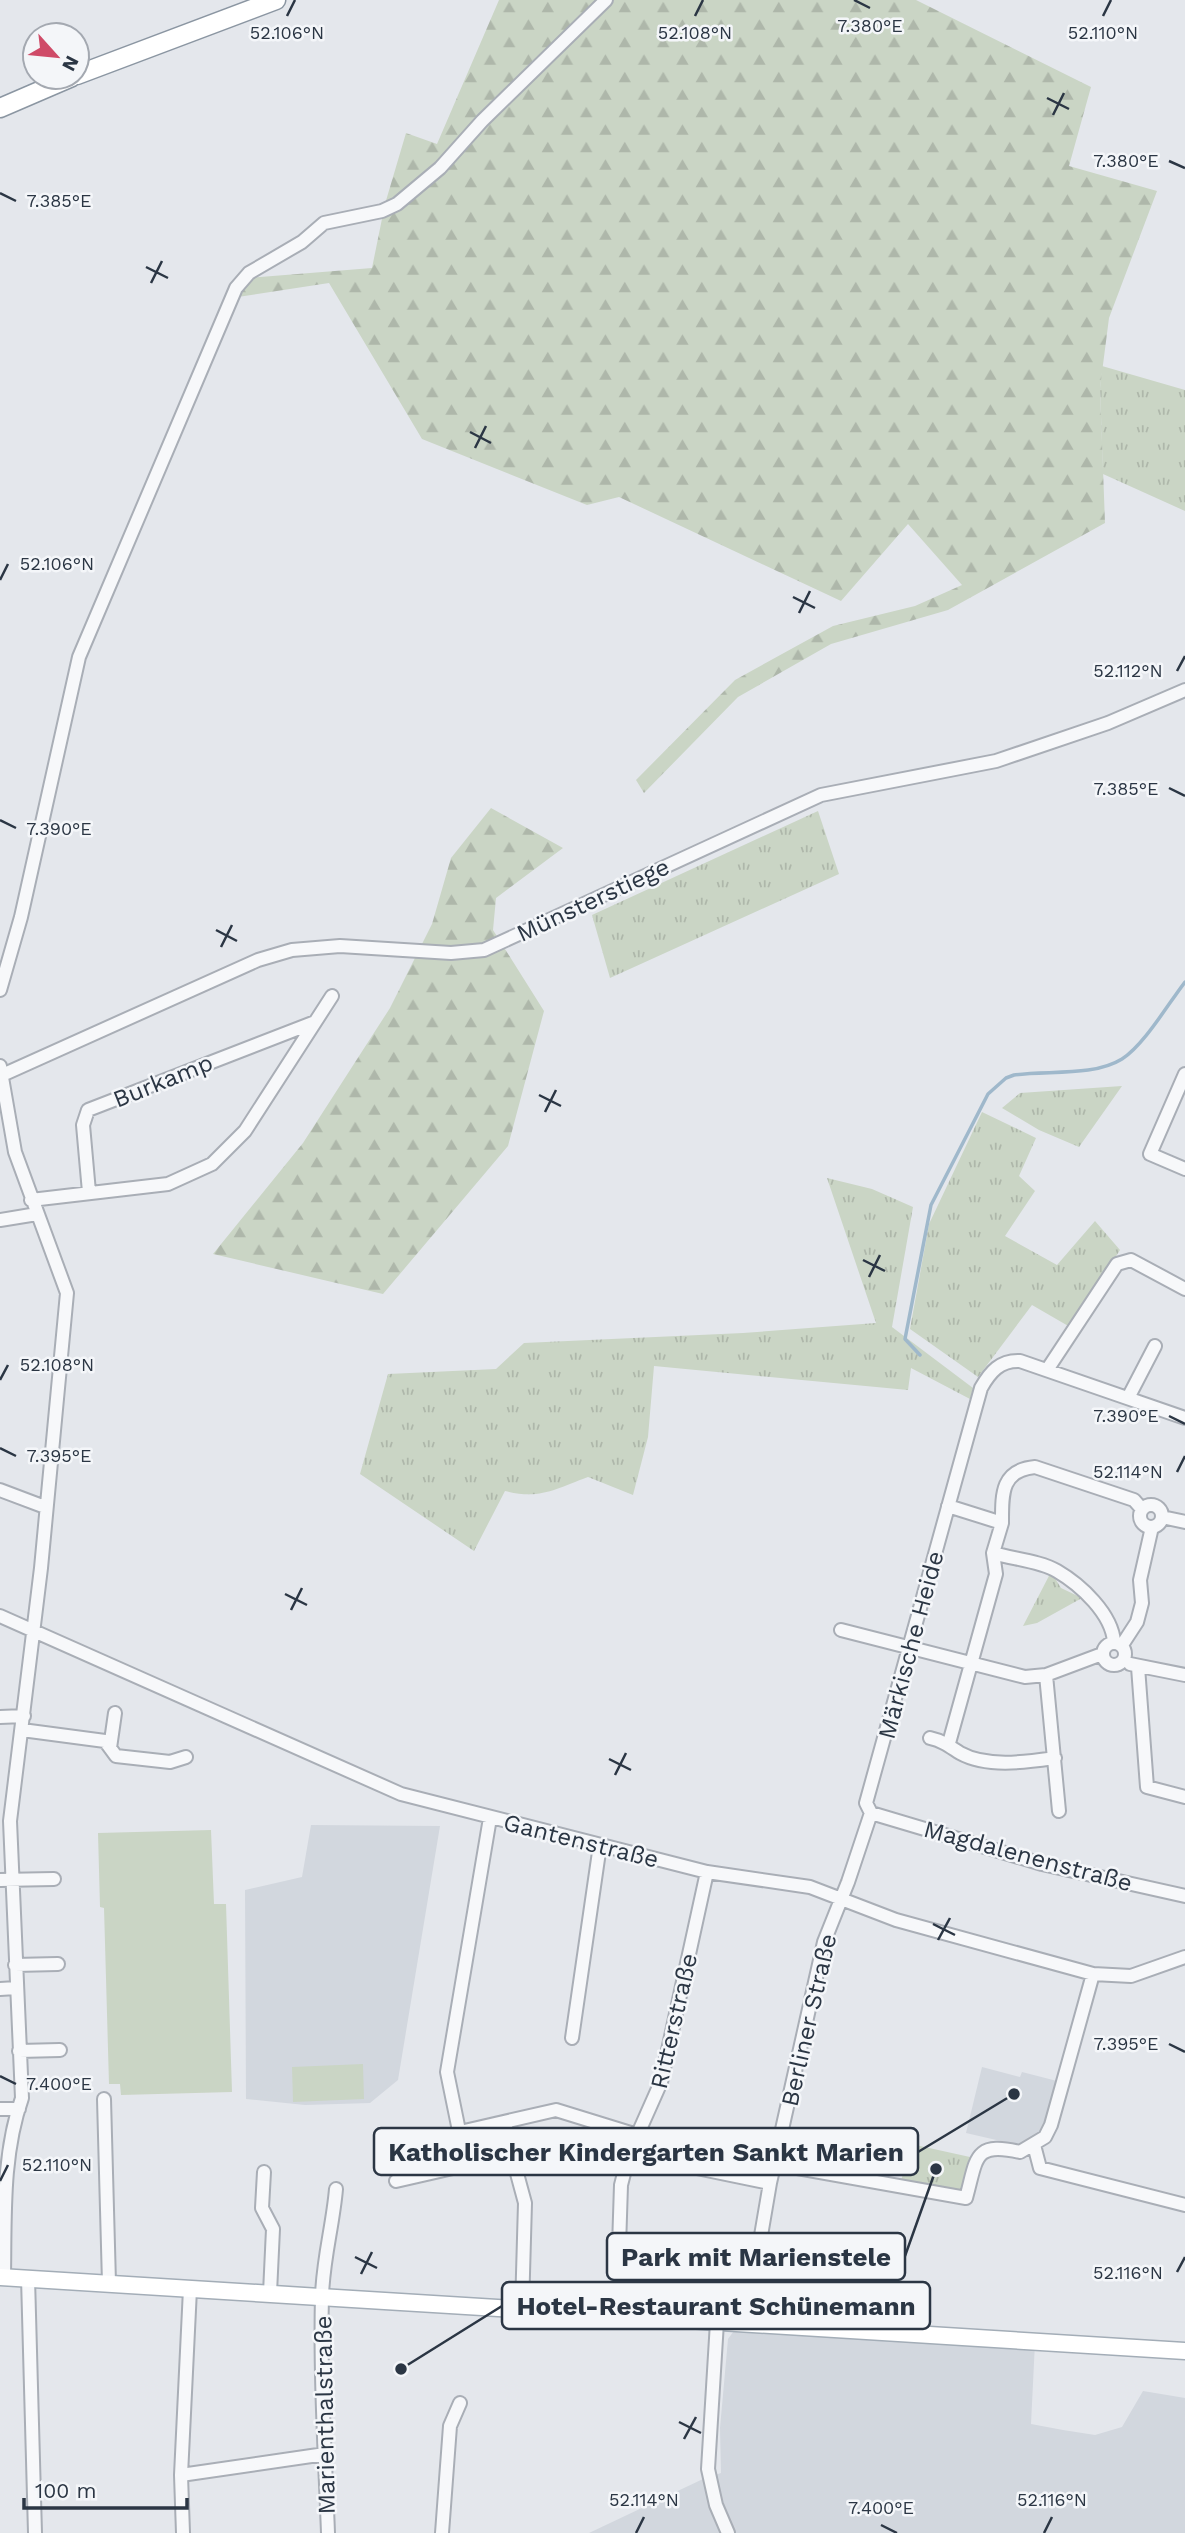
<svg xmlns="http://www.w3.org/2000/svg" width="1185" height="2533" font-family="'Work Sans',sans-serif">
<style>
.built{fill:#d2d7de}
.grass{fill:url(#grass-tufts)}
.forest{fill:url(#forest-firs)}
.pitch{fill:#cad5c5}
.lines{fill:none;stroke-linecap:round;stroke-linejoin:round}
.stream{stroke:#9fb8cb;stroke-width:3.5}
.minor-casing{stroke:#a9aeb6;stroke-width:16}
.major-casing{stroke:#a3adb7;stroke-width:19}
.highway-casing{stroke:#8b96a2;stroke-width:21}
.minor{stroke:#f7f8fa;stroke-width:12}
.major{stroke:#fff;stroke-width:16}
.highway{stroke:#fff;stroke-width:18}
.ticks{fill:none;stroke:#2b3644;stroke-width:2.5}
.labels{text-anchor:middle;stroke-width:5;stroke-linejoin:round;paint-order:stroke}
.street-label{font-size:24px;fill:#2b3644;stroke:#f4f6f9}
.ticks-label{font-size:18px;text-anchor:middle;fill:#2b3644;stroke:#f4f6f9;stroke-width:5;stroke-linejoin:round;paint-order:stroke}
.leader{fill:none;stroke:#2b3644;stroke-width:2.5}
.callout-dot{fill:#2b3644;stroke:#f4f6f9;stroke-width:2.5}
.callout{fill:#f4f6f9;stroke:#2b3644;stroke-width:2.5}
.callout-label{font-size:26px;text-anchor:middle;font-weight:bold;fill:#2b3644}
</style>
<defs>
<pattern id="grass-tufts" width="24" height="20" patternUnits="userSpaceOnUse" patternTransform="scale(1.75)"><rect width="24" height="20" fill="#cad5c5"/><path d="M3 7l-1-3M5 7V3M7 7l1-3M15 17l-1-3M17 17v-4M19 17l1-3" fill="none" stroke="#aeb7aa"/></pattern>
<pattern id="forest-firs" width="22" height="20" patternUnits="userSpaceOnUse" patternTransform="scale(1.75)"><rect width="22" height="20" fill="#cad5c5"/><path d="M5 1l3.5 6h-7zM16 11l3.5 6h-7z" fill="#aeb7aa"/></pattern>
</defs>
<rect width="100%" height="100%" fill="#e4e7ec"/>
<!-- built -->
<path class="built" d="M311,1825L440,1826L398,2080L370,2103L305,2105L246,2099L245,1890L302,1877Z
M982,2067L1020,2077L1022,2072L1057,2081L1041,2132L1022,2146L966,2133Z
M739,2324L1035,2342L1031,2424L1063,2430L1095,2435L1122,2427L1143,2391L1185,2398V2533H589L703,2479L721,2473L720,2428L728,2339Z"/>
<!-- grass -->
<path class="grass" d="M1102,366L1185,390V511L1103,474L1100,388Z
M818,811L839,874L610,978L592,915Z
M1122,1086L1079,1147L1039,1130L1002,1108L1020,1093Z
M982,1112L1036,1138L1019,1176L1035,1191L1005,1236L1057,1265L1095,1221L1120,1250L1070,1327L1032,1305L978,1377L910,1329L929,1224Z
M827,1178L872,1189L913,1207L892,1327L973,1388L970,1399L911,1368L908,1390L654,1366L648,1437L633,1495L588,1477C555,1489 540,1500 505,1491L474,1551L360,1474L388,1374L496,1369L524,1343L743,1333L876,1323Z
M1051,1572L1061,1588L1082,1598L1037,1623L1023,1626Z
M911,2144L970,2157L962,2188L955,2192L901,2181Z"/>
<!-- forest -->
<path class="forest" d="M499,0H916L1091,87L1069,166L1157,191L1109,318L1100,388L1105,523L948,610L831,644L738,697L644,793L636,780L735,680L833,626L915,606L962,585L908,524L841,601L619,497L587,505L422,439L329,283L238,297L248,278L372,268L385,204L406,133L437,144Z
M491,808L563,848L496,898L493,930L544,1011L508,1146L383,1294L213,1254L303,1143L390,1008L432,924L451,858Z"/>
<!-- pitch -->
<path class="pitch" d="M211,1830L214,1904H226L232,2092L121,2095L120,2084H109L104,1908L100,1907L98,1833Z
M363,2064L364,2099L293,2102L292,2067Z"/>
<g class="lines">
<!-- stream -->
<path class="stream" d="M920,1355L905,1339L931,1205L988,1094L1006,1078L1014,1075C1047,1070 1093,1077 1122,1059C1144,1045 1168,1004 1185,982"/>
<!-- minor casing -->
<g class="minor-casing">
<path id="minor" d="M0,990L21,917L79,657L236,288L249,273L302,242L324,223L382,211L397,204L440,168L482,121L606,0
M0,1066L15,1152L67,1293L41,1568L10,1821L22,2098C2,2154 5,2218 4,2277
M1185,1074L1150,1154L1185,1169
M0,1076L258,960L292,950L340,946L451,953L484,950L821,795L996,761L1108,723L1185,690
M89,1192L83,1125L88,1110L315,1022
M31,1200L168,1184L212,1164L245,1131L332,996
M0,1220L37,1214
M1047,1370L1117,1264L1131,1260L1185,1289
M1128,1398L1155,1346
M0,1490L45,1507
M1140 1516a11 11 0 1 1 22 0a11 11 0 1 1-22 0Z
M948,1506L1002,1523C1002,1494 1001,1470 1035,1467L1134,1500L1141,1508
M1162,1517L1185,1522
M993,1553C1013,1559 1040,1561 1057,1571C1081,1585 1112,1614 1114,1642
M0,1616L401,1794L707,1872L810,1887L896,1920L1093,1974L1131,1976L1185,1957
M841,1630L1025,1677L1046,1675L1102,1654
M1103 1654a11 11 0 1 1 22 0a11 11 0 1 1-22 0Z
M1122,1645L1137,1622L1142,1603L1140,1580L1152,1527
M1130,1664L1185,1675
M1138,1667L1147,1787L1185,1797
M1046,1675L1059,1811
M0,1717L24,1716
M22,1730L105,1741L116,1756L170,1762L186,1757
M930,1738C943,1741 949,1746 960,1753C987,1768 1026,1762 1055,1758
M949,1743L996,1574L993,1553L1002,1523
M110,1748L115,1713
M871,1813L1042,1864L1185,1896
M490,1818L447,2072L466,2165L512,2155L505,2122
M0,1880L54,1879
M15,1965L58,1964
M0,1989L16,1988
M572,2038L600,1845
M19,2051L60,2050
M104,2099L109,2283
M0,2109H19
M460,2132L556,2110L637,2135
M1034,2145L1040,2168L1185,2205
M629,2154L770,2183
M512,2155L525,2203L522,2309
M775,2164L966,2198C977,2159 973,2141 1020,2152L1045,2137L1051,2125L1093,1974
M264,2172L262,2208L273,2229L270,2293
M396,2181L466,2165
M619,2247L621,2185L629,2154L661,2082L707,1872
M28,2278L35,2533
M717,2322L708,2469L716,2505L728,2533
M746,2323L770,2183L824,1942L848,1882L871,1813L866,1803L981,1388C990,1372 1000,1360 1020,1361L1185,1418
M181,2475L325,2454
M183,2533L181,2475L190,2289
M328,2533C325,2454 320,2374 322,2296C323,2259 333,2225 336,2189
M442,2533L450,2426L460,2403"/>
</g>
<!-- major casing -->
<g class="major-casing">
<path id="major" d="M0,2277L1185,2351"/>
</g>
<!-- highway casing -->
<g class="highway-casing">
<path id="highway" d="M77,75L276,0
M0,108L72,77"/>
</g>
<!-- minor -->
<use href="#minor" class="minor"/>
<!-- major -->
<use href="#major" class="major"/>
<!-- highway -->
<use href="#highway" class="highway"/>
</g>
<!-- ticks -->
<path class="ticks" d="M854,0L870,8M287,16L295,0M695,16L703,0M1103,16L1111,0M1047,98L1069,109M1053,115L1064,93M1169,161L1185,168M0,193L16,201M146,267L168,278M151,283L162,261M470,432L491,443M475,448L486,426M0,580L8,564M793,597L815,608M799,613L810,591M1177,671L1185,656M1169,788L1185,796M0,820L16,828M216,930L237,941M221,947L232,925M539,1095L561,1106M545,1112L556,1090M863,1260L885,1271M869,1277L880,1255M0,1380L8,1365M1169,1416L1185,1424M0,1448L16,1456M1177,1472L1185,1456M285,1594L307,1605M291,1610L302,1588M609,1759L631,1770M615,1775L626,1753M933,1924L955,1935M938,1940L950,1918M1169,2044L1185,2052M0,2076L16,2084M0,2181L8,2165M355,2257L377,2268M1177,2272L1185,2257M361,2274L372,2252M679,2422L701,2433M684,2439L696,2417M881,2525L897,2533M636,2533L644,2517M1044,2533L1052,2517"/>
<g class="labels">
<!-- street labels -->
<g class="street-label">
<text transform="translate(593 900) rotate(-25)" y="8">Münsterstiege</text>
<text transform="translate(163 1081) rotate(-22)" y="8">Burkamp</text>
<text transform="translate(911 1645) rotate(-75)" y="8">Märkische Heide</text>
<text transform="translate(581 1841) rotate(14)" y="8">Gantenstraße</text>
<text transform="translate(1028 1856) rotate(15)" y="8">Magdalenenstraße</text>
<text transform="translate(809 2020) rotate(-77)" y="8">Berliner Straße</text>
<text transform="translate(674 2021) rotate(-77)" y="8">Ritterstraße</text>
<text transform="translate(325 2415) rotate(-91)" y="8">Marienthalstraße</text>
</g>
</g>
<g class="ticks-label">
<text x="870" y="32">7.380°E</text>
<text x="287" y="39">52.106°N</text>
<text x="695" y="39">52.108°N</text>
<text x="1103" y="39">52.110°N</text>
<text x="1126" y="167">7.380°E</text>
<text x="59" y="207">7.385°E</text>
<text x="57" y="570">52.106°N</text>
<text x="1128" y="677">52.112°N</text>
<text x="1126" y="795">7.385°E</text>
<text x="59" y="835">7.390°E</text>
<text x="57" y="1371">52.108°N</text>
<text x="1126" y="1422">7.390°E</text>
<text x="59" y="1462">7.395°E</text>
<text x="1128" y="1478">52.114°N</text>
<text x="1126" y="2050">7.395°E</text>
<text x="59" y="2090">7.400°E</text>
<text x="57" y="2171">52.110°N</text>
<text x="1128" y="2279">52.116°N</text>
<text x="644" y="2506">52.114°N</text>
<text x="1052" y="2506">52.116°N</text>
<text x="881" y="2514">7.400°E</text>
</g>
<!-- callouts -->
<path class="leader" d="M1014 2094L918 2152M936 2169L905 2256M401 2369L502 2306"/>
<g class="callout-dot">
<circle cx="1014" cy="2094" r="7"/>
<circle cx="936" cy="2169" r="7"/>
<circle cx="401" cy="2369" r="7"/>
</g>
<g class="callout">
<rect x="374" y="2128" width="544" height="47" rx="7"/>
<rect x="607" y="2233" width="298" height="47" rx="7"/>
<rect x="502" y="2282" width="428" height="47" rx="7"/>
</g>
<g class="callout-label">
<text x="646" y="2161">Katholischer Kindergarten Sankt Marien</text>
<text x="756" y="2266">Park mit Marienstele</text>
<text x="716" y="2315">Hotel-Restaurant Schünemann</text>
</g>
<!-- north arrow -->
<g transform="translate(56 56) rotate(117)"><circle r="33" fill="#f4f6f9" stroke="#a4a9b1" stroke-width="2"/>
<path d="M0-5L12 26L0 18L-12 26Z" fill="#cf4b68"/>
<text y="-10" font-size="19" font-weight="bold" text-anchor="middle" fill="#2b3644">N</text>
</g>
<!-- scale -->
<path d="M24 2498v10h163v-10" fill="none" stroke="#2b3644" stroke-width="3.5"/>
<text x="35" y="2498" font-size="21" fill="#2b3644" stroke="#f4f6f9" stroke-width="5" paint-order="stroke">100 m</text>
</svg>
